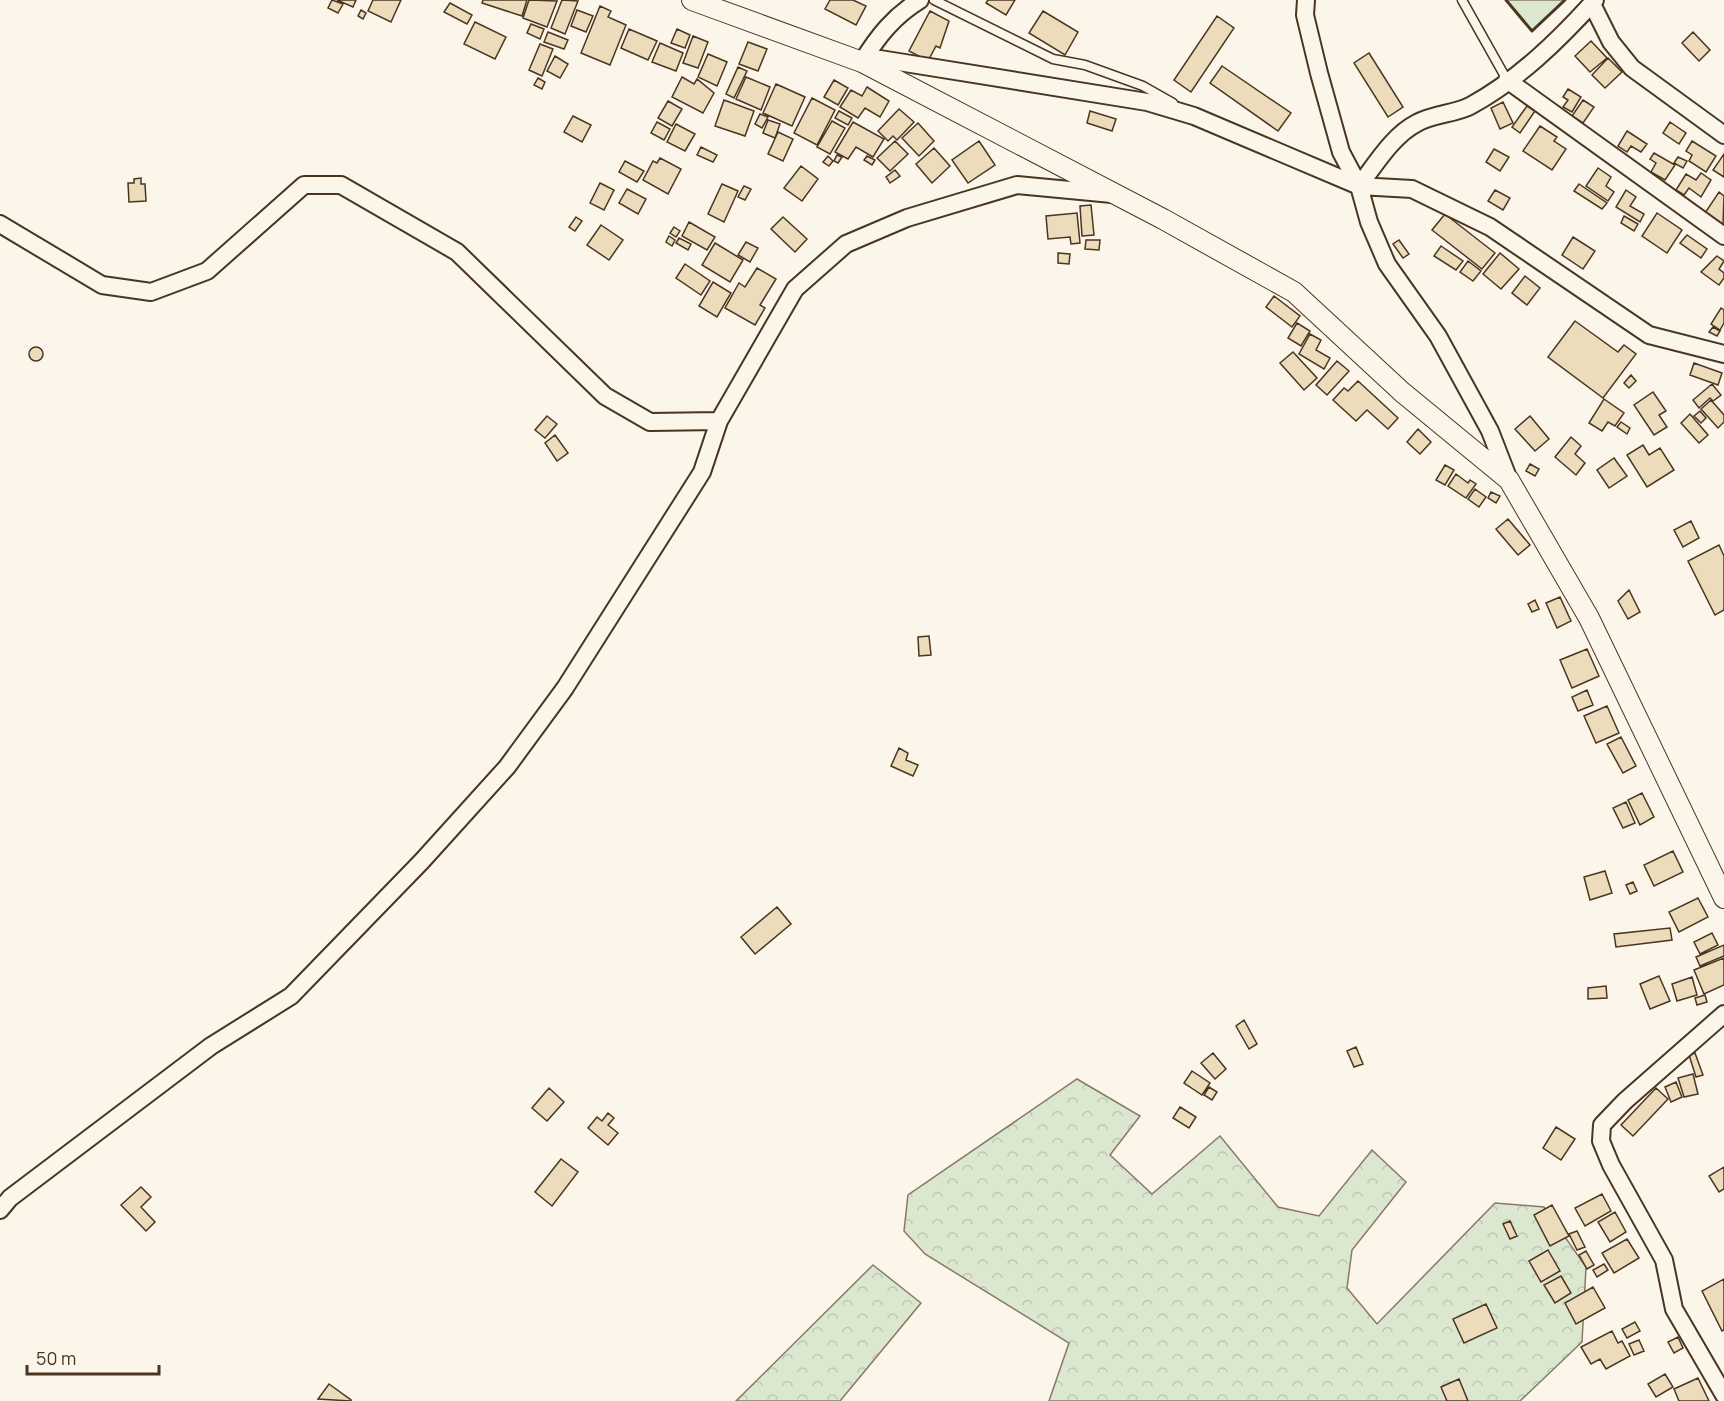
<svg xmlns="http://www.w3.org/2000/svg" width="1724" height="1401" font-family="Manrope,sans-serif">
<style>
.green{fill:#dce7d0;stroke:#887966;stroke-width:1.5}
.forest{fill:url(#forest-crowns);stroke:#887966;stroke-width:1.5}
.building{fill:#ecdcbc;stroke:#4a3520;stroke-width:1.5}
.lines{fill:none;stroke-linecap:round;stroke-linejoin:round}
.service-casing{stroke:#4a3520;stroke-width:11}
.minor-casing{stroke:#4a3520;stroke-width:20}
.tertiary-casing{stroke:#4a3520;stroke-width:22}
.service{stroke:#fbf6e9;stroke-width:8}
.minor{stroke:#fbf6e9;stroke-width:16}
.tertiary{stroke:#fbf6e9;stroke-width:20}
.wall{stroke:#4a3520;stroke-width:3}
</style>
<defs>
<pattern id="forest-crowns" width="20" height="18" patternUnits="userSpaceOnUse" patternTransform="scale(1.5)"><rect width="20" height="18" fill="#dce7d0"/><path d="M2 6a3 3 0 1 1 6 0M12 15a3 3 0 1 1 6 0" fill="none" stroke="#bec7b2"/></pattern>
</defs>
<rect width="100%" height="100%" fill="#fbf6e9"/>
<!-- green -->
<path class="green" d="M1506,0H1565L1532,31Z"/>
<!-- forest -->
<path class="forest" d="M1077,1079L1140,1116L1110,1155L1152,1194L1220,1136L1278,1207L1319,1216L1372,1150L1406,1182L1352,1250L1347,1288L1377,1324L1495,1203L1544,1207L1586,1267L1582,1342L1520,1401H1049L1069,1343L925,1254L904,1231L908,1195Z
M873,1265L921,1303L840,1401H736Z"/>
<!-- building -->
<path class="building" d="M332,0L343,4L338,13L328,8Z
M337,0H356L353,7Z
M373,0H401L391,22L368,11Z
M483,0H527L522,16L482,3Z
M529,0L557,1L547,27L523,18Z
M562,0L578,1L565,34L551,28Z
M830,0H853L866,6L856,25L825,9Z
M988,0H1015L1006,15L986,3Z
M450,3L472,15L467,24L444,12Z
M600,6L611,11L608,17L626,25L610,65L581,53Z
M361,10L366,13L363,19L358,16Z
M577,10L593,16L586,32L571,26Z
M930,11L949,21L940,48L936,46L928,61L909,51Z
M1043,11L1078,32L1065,55L1029,33Z
M1217,16L1234,28L1191,92L1174,80Z
M475,22L506,37L495,59L464,44Z
M531,24L544,29L540,39L527,33Z
M629,29L657,41L648,60L621,48Z
M677,29L690,35L685,48L671,43Z
M548,32L568,40L564,49L544,42Z
M1693,32L1710,50L1699,61L1682,43Z
M693,36L708,42L698,68L683,63Z
M1591,41L1607,58L1590,72L1575,56Z
M748,42L767,49L758,71L739,64Z
M660,43L683,53L676,71L652,62Z
M540,44L553,49L542,76L529,70Z
M1369,53L1403,107L1388,117L1354,63Z
M708,54L727,62L717,86L698,77Z
M555,56L568,64L560,78L547,71Z
M1608,58L1622,72L1605,88L1592,75Z
M1222,66L1291,113L1278,131L1210,83Z
M738,67L747,71L734,98L726,94Z
M682,77L694,84L697,79L714,93L703,113L672,97Z
M746,77L770,87L761,110L736,99Z
M538,78L545,82L542,89L534,85Z
M834,80L848,88L838,105L824,97Z
M776,84L805,97L792,126L763,113Z
M867,87L889,101L880,117L865,108L858,118L840,107L851,90L862,96Z
M1568,89L1581,97L1572,112L1563,107L1568,100L1563,97Z
M812,98L835,110L817,145L794,133Z
M724,100L754,111L745,136L715,126Z
M1583,100L1594,107L1583,123L1572,116Z
M668,101L682,109L672,126L658,118Z
M1503,102L1513,123L1500,129L1491,108Z
M1527,106L1535,111L1520,133L1512,127Z
M899,109L914,122L897,140L893,136L888,141L878,131Z
M839,111L852,118L848,125L835,118Z
M1090,111L1116,119L1112,131L1087,123Z
M760,114L768,117L762,128L755,124Z
M573,116L591,125L582,142L564,132Z
M768,120L780,124L775,138L763,133Z
M832,121L845,128L830,154L817,147Z
M657,122L670,129L664,140L651,133Z
M853,122L884,139L873,157L856,147L848,159L835,152Z
M1670,122L1686,133L1679,144L1663,133Z
M918,123L934,141L919,156L902,138Z
M676,124L695,134L685,151L667,142Z
M1540,126L1557,137L1554,141L1566,149L1552,170L1523,151Z
M1627,131L1647,144L1641,152L1631,146L1627,152L1618,146Z
M778,132L793,139L783,161L768,154Z
M895,141L908,154L890,171L877,158Z
M979,141L995,165L968,183L952,160Z
M1692,141L1716,156L1706,172L1689,161L1692,155L1686,151Z
M701,147L717,155L713,162L697,155Z
M934,148L950,166L932,183L916,164Z
M1494,149L1509,157L1500,171L1486,162Z
M1654,153L1675,165L1665,180L1651,172L1656,163L1650,159Z
M1724,154V177L1713,170Z
M837,155L842,157L838,163L834,161Z
M828,156L833,161L829,166L823,162Z
M867,156L875,160L872,165L864,160Z
M1678,157L1687,161L1683,168L1674,163Z
M660,158L681,169L668,194L643,180L653,161L657,163Z
M625,161L644,171L637,182L619,172Z
M801,166L818,179L802,201L784,188Z
M1598,168L1611,177L1606,186L1614,192L1608,201L1586,186Z
M895,170L900,176L890,183L886,177Z
M1701,173L1711,180L1701,197L1689,188L1684,195L1676,190L1686,174L1696,180Z
M141,178V184H145L146,201L129,202L128,183H134V179Z
M600,183L614,190L604,210L590,203Z
M722,184L738,191L724,222L708,214Z
M1579,184L1607,203L1602,209L1574,191Z
M744,186L751,189L745,200L738,197Z
M627,189L646,199L638,214L619,203Z
M1495,190L1510,198L1503,210L1488,201Z
M1626,190L1636,197L1630,206L1644,214L1640,222L1616,207Z
M1719,192L1724,196L1723,225L1705,213Z
M1091,205L1094,235L1082,236L1080,206Z
M1077,213L1080,243L1071,244L1070,237L1048,239L1046,216Z
M1657,213L1682,230L1667,253L1642,236Z
M1445,214L1495,253L1482,269L1432,230Z
M1624,216L1638,224L1634,231L1621,223Z
M576,217L582,221L575,231L569,227Z
M783,217L807,239L795,252L771,229Z
M689,222L715,237L707,250L682,236Z
M601,225L623,240L609,260L587,245Z
M674,227L680,231L676,237L670,233Z
M1687,235L1707,249L1701,258L1680,243Z
M669,236L675,240L672,246L666,242Z
M1573,237L1595,251L1583,269L1562,255Z
M679,238L691,244L688,250L676,243Z
M1086,240H1100L1099,250L1085,249Z
M1399,240L1409,254L1403,258L1393,244Z
M746,242L758,248L750,262L738,255Z
M715,243L743,260L730,282L702,265Z
M1441,246L1463,261L1456,270L1434,256Z
M1058,253L1070,254L1069,264L1058,263Z
M1500,253L1519,269L1501,289L1483,274Z
M1717,256L1724,261L1719,269L1724,273V278L1719,285L1701,272Z
M1468,261L1481,271L1473,281L1460,272Z
M685,264L710,281L701,295L676,278Z
M757,268L776,279L760,305L765,308L755,325L725,308L739,283L745,287Z
M1525,276L1540,288L1527,305L1512,293Z
M713,282L731,293L717,317L699,306Z
M1274,296L1300,316L1292,327L1266,307Z
M1721,308L1724,310V323L1720,330L1711,324Z
M1575,321L1618,352L1624,345L1636,354L1603,398L1548,357Z
M1297,323L1310,331L1301,346L1288,338Z
M1713,327L1720,331L1717,336L1709,332Z
M1310,334L1321,340L1316,350L1330,358L1324,369L1299,354Z
M29 354a7 7 0 1 1 14 0a7 7 0 1 1-14 0Z
M1293,352L1317,378L1304,390L1280,363Z
M1337,361L1349,371L1327,395L1316,385Z
M1694,363L1722,373L1718,385L1690,375Z
M1631,375L1636,381L1629,388L1624,383Z
M1358,381L1398,418L1388,429L1367,410L1356,421L1333,400L1344,388L1348,391Z
M1712,384L1721,395L1713,401L1710,398L1699,408L1693,400Z
M1653,392L1666,411L1659,415L1667,427L1654,435L1634,405Z
M1604,399L1624,413L1615,426L1608,422L1602,431L1589,423Z
M1711,400L1724,415V422L1718,428L1701,409Z
M1700,411L1706,418L1701,423L1694,416Z
M1690,414L1708,435L1699,443L1681,423Z
M547,416L557,424L545,438L535,430Z
M1530,416L1549,439L1535,451L1515,429Z
M1621,422L1630,428L1627,434L1617,427Z
M1418,429L1431,442L1420,454L1407,442Z
M555,435L568,453L557,461L545,443Z
M1571,437L1581,446L1575,454L1585,463L1576,475L1555,457Z
M1643,445L1649,455L1660,448L1674,470L1647,487L1627,455Z
M1614,458L1627,476L1609,488L1597,470Z
M1530,464L1539,469L1535,476L1526,471Z
M1445,465L1454,470L1445,485L1436,480Z
M1456,474L1468,483L1470,480L1476,484L1466,498L1448,486Z
M1475,489L1486,497L1479,507L1468,499Z
M1491,492L1500,496L1496,503L1488,498Z
M1508,519L1530,545L1518,555L1496,529Z
M1691,521L1699,538L1683,547L1674,530Z
M1719,545L1724,556V610L1715,615L1688,561Z
M1629,590L1640,612L1628,619L1618,601Z
M1560,597L1571,621L1557,628L1546,603Z
M1535,600L1539,609L1532,612L1528,604Z
M929,636L931,655L919,656L918,637Z
M1587,649L1599,676L1572,688L1560,660Z
M1587,690L1593,705L1578,711L1572,697Z
M1607,706L1619,733L1596,743L1584,716Z
M1621,737L1636,766L1623,773L1607,744Z
M899,748L908,753L906,760L918,765L913,776L891,766Z
M1642,793L1654,817L1640,825L1628,800Z
M1626,802L1635,823L1623,828L1613,808Z
M1673,851L1683,872L1654,886L1644,865Z
M1605,871L1612,893L1590,900L1584,877Z
M1633,882L1637,891L1630,894L1626,885Z
M1698,898L1708,917L1679,932L1669,912Z
M777,907L791,924L755,954L741,937Z
M1670,928L1672,940L1616,947L1614,934Z
M1712,933L1718,945L1700,954L1694,942Z
M1724,945V956L1700,966L1696,957Z
M1724,958V985L1704,994L1694,970Z
M1659,976L1670,1001L1650,1009L1640,984Z
M1692,977L1697,995L1677,1001L1672,984Z
M1606,986L1607,998L1588,999V988Z
M1705,995L1707,1002L1697,1005L1695,998Z
M1244,1020L1257,1044L1249,1049L1236,1026Z
M1356,1047L1363,1064L1354,1067L1347,1051Z
M1213,1053L1226,1069L1215,1079L1201,1063Z
M1695,1053L1703,1075L1696,1077L1689,1055Z
M1192,1071L1210,1083L1202,1095L1184,1083Z
M1693,1074L1698,1094L1684,1097L1678,1078Z
M1676,1082L1682,1097L1671,1102L1665,1087Z
M1209,1087L1217,1092L1212,1100L1204,1095Z
M549,1088L564,1102L547,1121L532,1108Z
M1656,1088L1668,1099L1633,1136L1621,1125Z
M1180,1107L1196,1117L1189,1128L1173,1118Z
M608,1113L614,1118L608,1125L618,1133L608,1145L588,1128L597,1117L602,1121Z
M1556,1127L1575,1139L1561,1160L1543,1148Z
M561,1159L578,1172L552,1206L535,1192Z
M1724,1167V1189L1719,1192L1709,1176Z
M141,1187L151,1197L141,1207L155,1222L146,1231L121,1205Z
M1602,1194L1611,1211L1585,1226L1575,1208Z
M1552,1205L1569,1236L1550,1246L1534,1215Z
M1615,1212L1626,1232L1610,1242L1598,1222Z
M1510,1221L1517,1236L1510,1239L1503,1224Z
M1577,1231L1585,1247L1577,1250L1569,1234Z
M1627,1239L1639,1258L1614,1273L1602,1253Z
M1548,1250L1560,1271L1541,1282L1529,1261Z
M1586,1251L1594,1265L1587,1269L1579,1255Z
M1604,1264L1608,1270L1597,1277L1593,1270Z
M1561,1276L1571,1293L1555,1303L1544,1285Z
M1724,1279V1330L1722,1331L1702,1291Z
M1593,1287L1605,1308L1576,1324L1565,1303Z
M1486,1304L1497,1328L1464,1343L1453,1319Z
M1635,1322L1640,1331L1627,1338L1622,1329Z
M1612,1331L1618,1343L1622,1341L1630,1356L1606,1369L1600,1359L1591,1364L1581,1347Z
M1678,1337L1683,1348L1674,1353L1668,1342Z
M1639,1340L1644,1351L1634,1355L1629,1344Z
M1665,1374L1673,1387L1656,1397L1648,1384Z
M1698,1378L1709,1401H1679L1674,1389Z
M1459,1379L1468,1401H1447L1441,1387Z
M329,1384L351,1400V1401L318,1399Z"/>
<g class="lines">
<!-- service casing -->
<g class="service-casing">
<path id="service" d="M934,0L1053,59L1085,65L1143,86L1173,103
M1462,0L1507,80"/>
</g>
<!-- minor casing -->
<g class="minor-casing">
<path id="minor" d="M1306,0L1305,15L1319,73L1341,152L1359,186L1369,222L1387,264L1438,336L1490,431L1509,480
M1592,4L1611,42L1632,68L1724,135
M862,62L880,59L1147,102L1194,116L1359,186L1412,189L1490,227L1649,335L1724,354
M862,62C878,36 894,16 920,0
M1507,80L1724,236
M1359,186C1375,165 1393,135 1417,123C1433,114 1454,114 1470,106C1518,80 1559,40 1595,0
M0,224L102,285L151,292L207,271L304,185H341L457,252L605,396L650,422L719,421
M1724,1014L1625,1101L1602,1125L1601,1141L1611,1165L1664,1260L1674,1309L1724,1395
M0,1210L10,1198L211,1046L291,996L422,861L507,767L565,688L702,472L719,421L795,289L846,244L907,218L1017,185L1112,194"/>
</g>
<!-- tertiary casing -->
<g class="tertiary-casing">
<path id="tertiary" d="M692,0L862,62L1163,219L1294,292L1402,392L1509,480L1589,618L1724,898"/>
</g>
<!-- service -->
<use href="#service" class="service"/>
<!-- minor -->
<use href="#minor" class="minor"/>
<!-- tertiary -->
<use href="#tertiary" class="tertiary"/>
<!-- wall -->
<path class="wall" d="M1506,0L1532,31L1565,0"/>
</g>
<!-- scale -->
<path d="M27 1365v9h132v-9" fill="none" stroke="#4a3520" stroke-width="3"/>
<text x="36" y="1365" font-size="18" fill="#4a3520" stroke="#fbf6e9" stroke-width="4.5" paint-order="stroke">50 m</text>
</svg>
